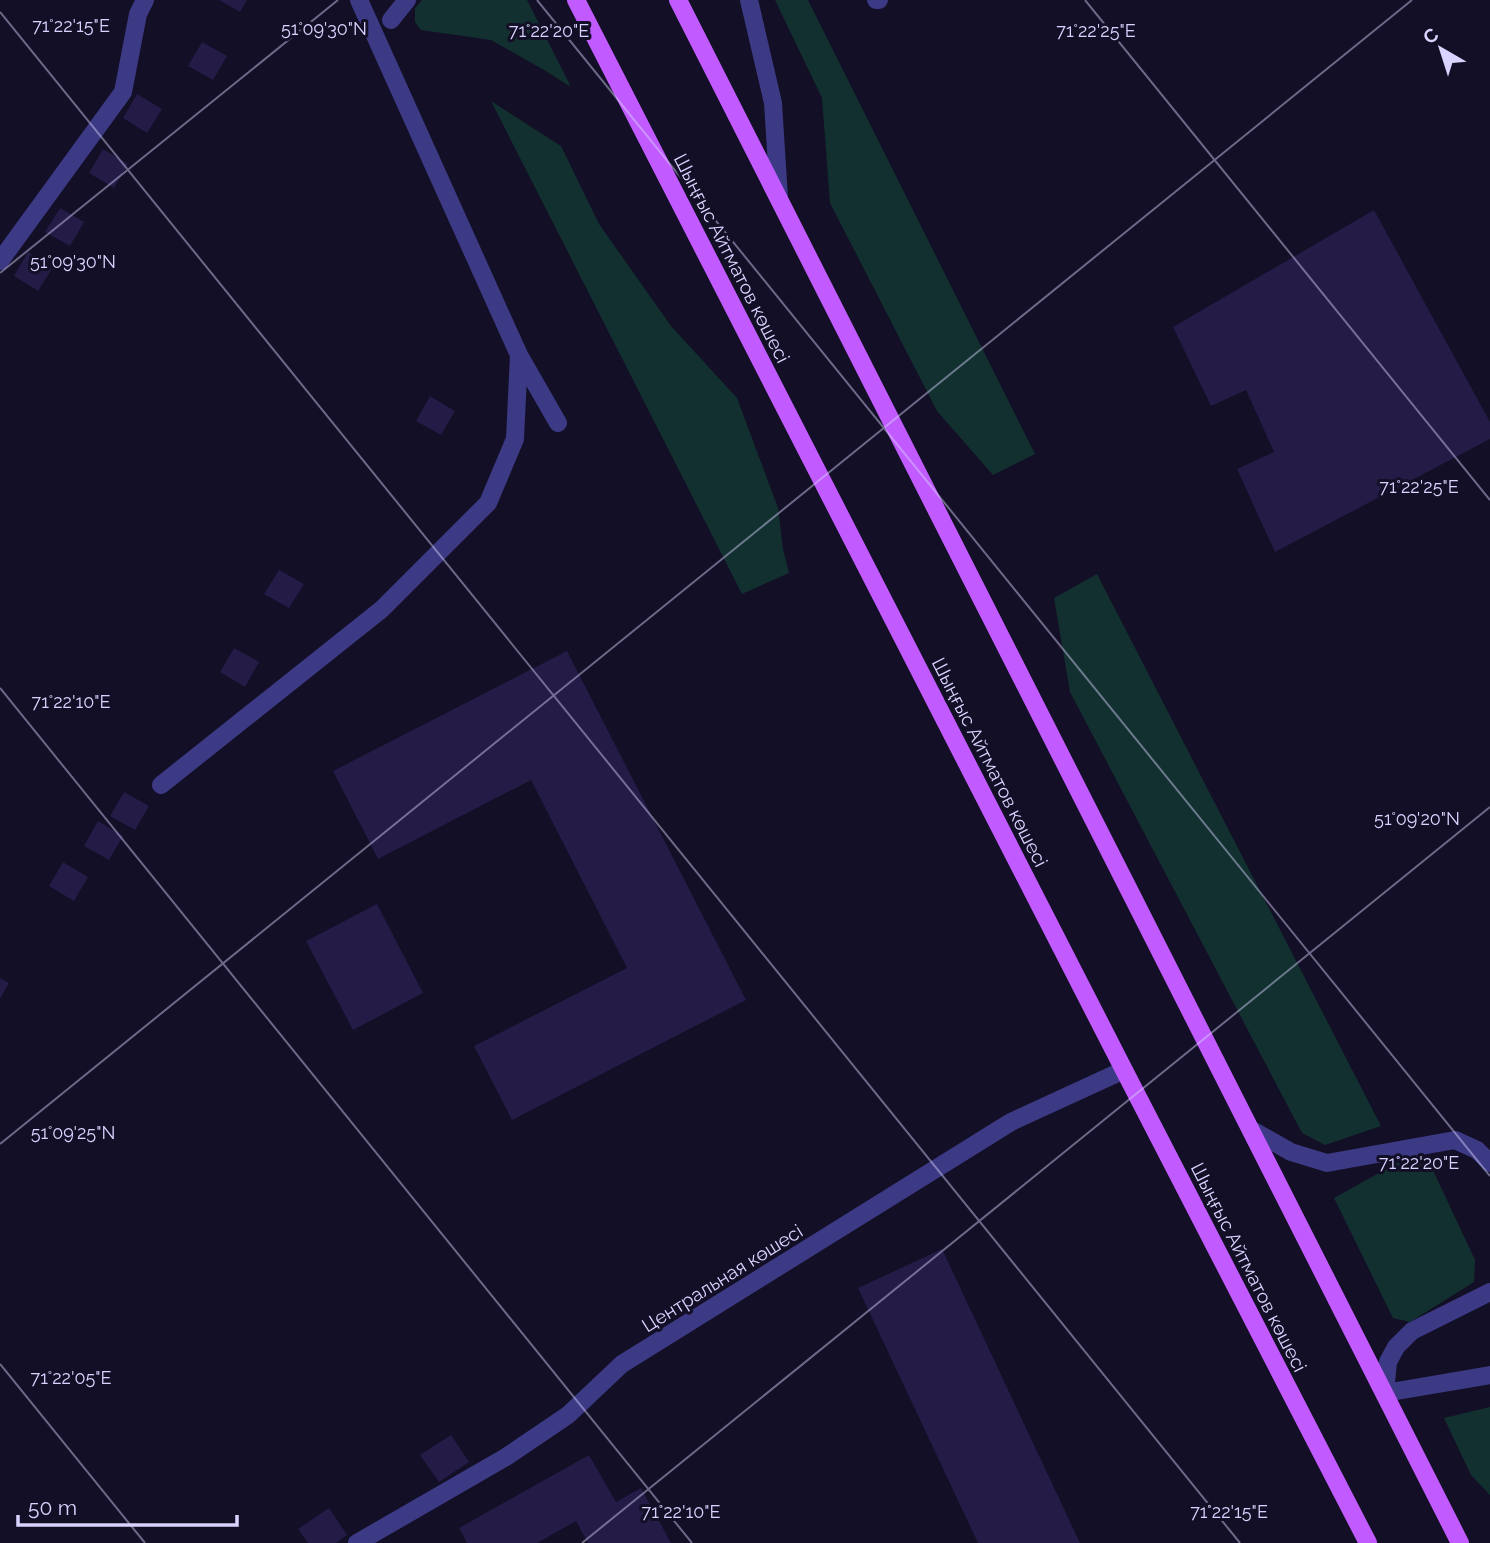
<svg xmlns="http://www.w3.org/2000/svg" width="1490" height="1543" font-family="Raleway,sans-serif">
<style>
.green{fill:#12302f}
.building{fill:#241b47}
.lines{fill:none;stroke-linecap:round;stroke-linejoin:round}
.minor{stroke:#3d3a85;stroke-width:18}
.major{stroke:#c25bff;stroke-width:18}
.ticks{fill:none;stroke:#d9d4ff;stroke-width:2;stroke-opacity:0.45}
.labels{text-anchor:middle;stroke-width:6;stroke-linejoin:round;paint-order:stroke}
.street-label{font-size:19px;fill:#d9d4ff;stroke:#130f26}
.ticks-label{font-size:18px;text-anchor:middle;fill:#d9d4ff;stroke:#130f26;stroke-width:6;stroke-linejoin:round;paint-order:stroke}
</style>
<rect width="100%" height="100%" fill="#130f26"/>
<!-- green -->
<path class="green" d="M422,0H527L571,87L544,70L491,40L421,30L415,22V8Z
M775,0H808L1035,454L993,475L937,411L830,203L822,98Z
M491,101L561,146L599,224L671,326L737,398L778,508L783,549L789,573L742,594Z
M1097,574L1381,1126L1325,1145L1302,1133L1070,692L1054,598Z
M1397,1163H1413L1431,1166L1475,1260L1474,1282L1410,1322L1393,1318L1334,1198Z
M1490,1407V1495L1471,1475L1444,1418Z"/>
<!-- building -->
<path class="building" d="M219,0H247L240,12Z
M202,42L227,56L213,80L188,66Z
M137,94L162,109L147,133L123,118Z
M103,149L128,164L114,188L89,173Z
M60,208L84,222L70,246L45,232Z
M1374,210L1490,422V439L1275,552L1237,469L1274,452L1246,390L1211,406L1173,327Z
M28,252L53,267L38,291L14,276Z
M430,396L455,411L441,435L416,421Z
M279,570L304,584L289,608L264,594Z
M234,648L259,662L245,687L220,672Z
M567,651L746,1000L512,1120L474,1046L627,968L531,780L378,859L333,771Z
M124,792L149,806L135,830L110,816Z
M98,821L123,836L109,860L84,846Z
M63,862L88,877L74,901L49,886Z
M377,904L423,993L353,1030L306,941Z
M0,978L9,983L0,999Z
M942,1249L1080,1543H978L858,1288Z
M451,1435L469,1462L439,1482L420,1455Z
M589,1455L616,1502L641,1488L671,1543H588L576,1521L537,1543H467L459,1528Z
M329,1508L347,1535L336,1543H308L298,1529Z"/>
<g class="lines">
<!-- minor -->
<path class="minor" d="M359,0L519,355L558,423
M749,0L773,103L779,198
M876,0H879
M391,20L407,0
M0,261L123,92L138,14L145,0
M161,785L382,609L488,503L515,439L519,355
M1252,1130L1291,1152L1327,1163L1455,1140L1477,1150L1490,1163
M1490,1292L1412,1331L1396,1347L1388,1362L1385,1393L1490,1375
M357,1543L506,1457L568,1415L622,1364L1011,1122L1124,1070"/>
<!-- major -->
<path class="major" d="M576,0L1124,1070L1368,1543
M678,0L1460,1543"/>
</g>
<!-- ticks -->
<path class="ticks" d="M537,0L1490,1176M1085,0L1490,500M0,12L1240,1543M0,273L338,0M0,688L692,1543M0,1144L1412,0M0,1364L145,1543M582,1543L1490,807"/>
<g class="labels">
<!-- street labels -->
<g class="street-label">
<text transform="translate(732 258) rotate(63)" y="7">Шыңғыс Айтматов көшесі</text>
<text transform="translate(990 762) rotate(63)" y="7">Шыңғыс Айтматов көшесі</text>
<text transform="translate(1249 1267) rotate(63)" y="7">Шыңғыс Айтматов көшесі</text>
<text transform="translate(722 1278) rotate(-32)" y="7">Центральная көшесі</text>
</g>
</g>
<g class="ticks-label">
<text x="71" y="32">71°22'15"E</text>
<text x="324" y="35">51°09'30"N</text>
<text x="549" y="37">71°22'20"E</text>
<text x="1096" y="37">71°22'25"E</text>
<text x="73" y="268">51°09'30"N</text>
<text x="1419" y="493">71°22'25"E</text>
<text x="71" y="708">71°22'10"E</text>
<text x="1417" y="825">51°09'20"N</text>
<text x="73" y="1139">51°09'25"N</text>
<text x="1419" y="1169">71°22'20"E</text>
<text x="71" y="1384">71°22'05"E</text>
<text x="681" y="1518">71°22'10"E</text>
<text x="1229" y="1518">71°22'15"E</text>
</g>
<!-- north arrow -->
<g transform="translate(1441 49) rotate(321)" stroke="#130f26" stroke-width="5" paint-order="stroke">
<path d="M0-5L12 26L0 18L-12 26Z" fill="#d9d4ff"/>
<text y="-10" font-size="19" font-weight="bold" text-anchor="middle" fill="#d9d4ff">С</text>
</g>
<!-- scale -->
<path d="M18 1515v10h219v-10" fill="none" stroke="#d9d4ff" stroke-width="3.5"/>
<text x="28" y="1515" font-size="21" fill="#d9d4ff" stroke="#130f26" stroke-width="5" paint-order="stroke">50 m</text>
</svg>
